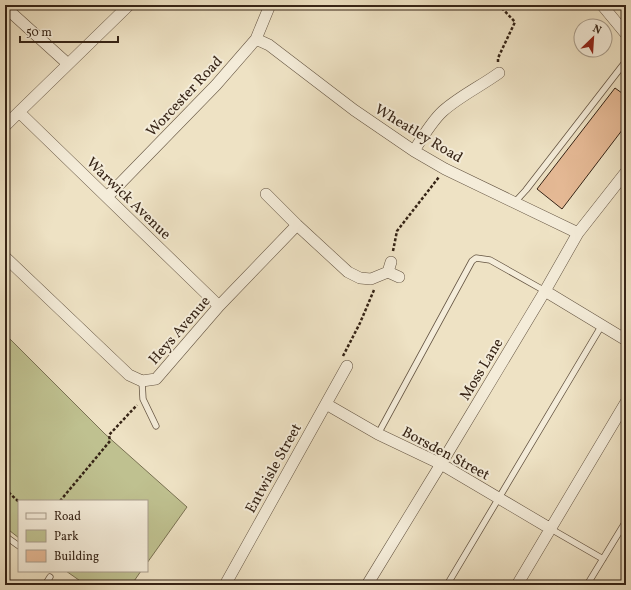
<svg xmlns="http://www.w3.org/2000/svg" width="631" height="590" font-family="Vollkorn,serif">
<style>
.green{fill:#bfc190;stroke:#7a7253}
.building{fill:#e5b995;stroke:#362416}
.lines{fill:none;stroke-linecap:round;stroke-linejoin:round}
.lane-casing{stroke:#645442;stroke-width:7}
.street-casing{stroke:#645442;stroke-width:12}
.path{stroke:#362416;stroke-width:2.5;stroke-dasharray:3 2;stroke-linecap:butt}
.lane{stroke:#f4ecd9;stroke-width:5.5}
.street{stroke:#f4ecd9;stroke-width:11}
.labels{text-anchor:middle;stroke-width:4;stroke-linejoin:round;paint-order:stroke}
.street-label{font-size:15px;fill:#362416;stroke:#f4ecd9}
</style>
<rect width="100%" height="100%" fill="#eee2c4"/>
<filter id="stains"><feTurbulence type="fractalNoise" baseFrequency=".005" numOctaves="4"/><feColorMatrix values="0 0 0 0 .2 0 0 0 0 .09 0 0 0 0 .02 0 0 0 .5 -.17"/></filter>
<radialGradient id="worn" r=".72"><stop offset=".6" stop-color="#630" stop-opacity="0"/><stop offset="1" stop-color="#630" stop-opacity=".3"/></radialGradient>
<!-- green -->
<path class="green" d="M5,334L105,434L187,507L147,563V501H19V538L5,527Z
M66,571H141L132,584L129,585H86Z"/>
<!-- building -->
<path class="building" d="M615,88L626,96V125L562,209L537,189Z"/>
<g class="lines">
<!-- lane casing -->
<g class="lane-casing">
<path id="lane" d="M515,202L526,190L626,61
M142,381L143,399L156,426
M378,434L472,261L476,258L490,260L545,291
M551,529L603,559
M5,536L19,546
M45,585L50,577
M447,585L602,325
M587,585L626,521"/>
</g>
<!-- street casing -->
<g class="street-casing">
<path id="street" d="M602,5L626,34
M5,7L68,64
M256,39L269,45L354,110L414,151L445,169L578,233
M19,112L219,306
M5,126L19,112L129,5
M414,151C422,138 431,122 443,111C460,96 481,86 499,73
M266,194L297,225L348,272L360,278L371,279L388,272L391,262
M107,197L216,85L256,39L270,5
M5,257L129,375L142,381L156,379L219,306L297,225
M388,272L399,277
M545,291L626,340
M326,404L378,434L441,464L551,529
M225,585L347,366
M367,585L441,464L545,291L578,233L626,172
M517,585L626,402"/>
</g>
<!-- path -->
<path class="path" d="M498,62V58L515,22L499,5
M393,251L397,231L439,177
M343,356L360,323L374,290
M5,489L19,502
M60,501L110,441L109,435L137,405"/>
<!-- lane -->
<use href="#lane" class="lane"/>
<!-- street -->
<use href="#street" class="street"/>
</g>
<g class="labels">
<!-- street labels -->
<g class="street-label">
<text transform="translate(184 96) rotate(-47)" y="5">Worcester Road</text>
<text transform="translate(419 133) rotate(31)" y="5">Wheatley Road</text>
<text transform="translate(129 198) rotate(44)" y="5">Warwick Avenue</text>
<text transform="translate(179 330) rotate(-49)" y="5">Heys Avenue</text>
<text transform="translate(481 369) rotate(-59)" y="5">Moss Lane</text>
<text transform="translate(446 453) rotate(28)" y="5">Borsden Street</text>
<text transform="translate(273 468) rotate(-61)" y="5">Entwisle Street</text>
</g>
</g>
<!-- margin -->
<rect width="631" height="590" fill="none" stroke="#eee2c4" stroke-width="20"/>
<rect x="6" y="6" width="619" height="578" fill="none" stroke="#362416" stroke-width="2"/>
<rect x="10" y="10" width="611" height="570" fill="none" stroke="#362416"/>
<!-- legend -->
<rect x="18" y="500" width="130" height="72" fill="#f4ecd9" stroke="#a89c8b"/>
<rect x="26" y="513" width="20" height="6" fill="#f4ecd9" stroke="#a89c8b"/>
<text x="54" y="520" font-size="12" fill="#362416">Road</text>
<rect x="26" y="530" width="20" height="12" fill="#bfc190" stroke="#a89c8b"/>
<text x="54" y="540" font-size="12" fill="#362416">Park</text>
<rect x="26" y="550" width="20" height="12" fill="#e5b995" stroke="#a89c8b"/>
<text x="54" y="560" font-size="12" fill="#362416">Building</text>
<!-- north arrow -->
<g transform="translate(593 38) rotate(25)"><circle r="19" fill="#f4ecd9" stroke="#a89c8b"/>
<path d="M0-3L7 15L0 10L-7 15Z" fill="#8f2418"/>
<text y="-6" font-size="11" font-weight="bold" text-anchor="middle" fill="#362416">N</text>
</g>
<!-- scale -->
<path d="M20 36v6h98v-6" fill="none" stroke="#362416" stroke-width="2"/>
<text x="26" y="36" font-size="12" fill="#362416" stroke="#f4ecd9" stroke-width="3" paint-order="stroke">50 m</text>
<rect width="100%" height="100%" filter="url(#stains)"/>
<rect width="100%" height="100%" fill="url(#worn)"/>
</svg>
